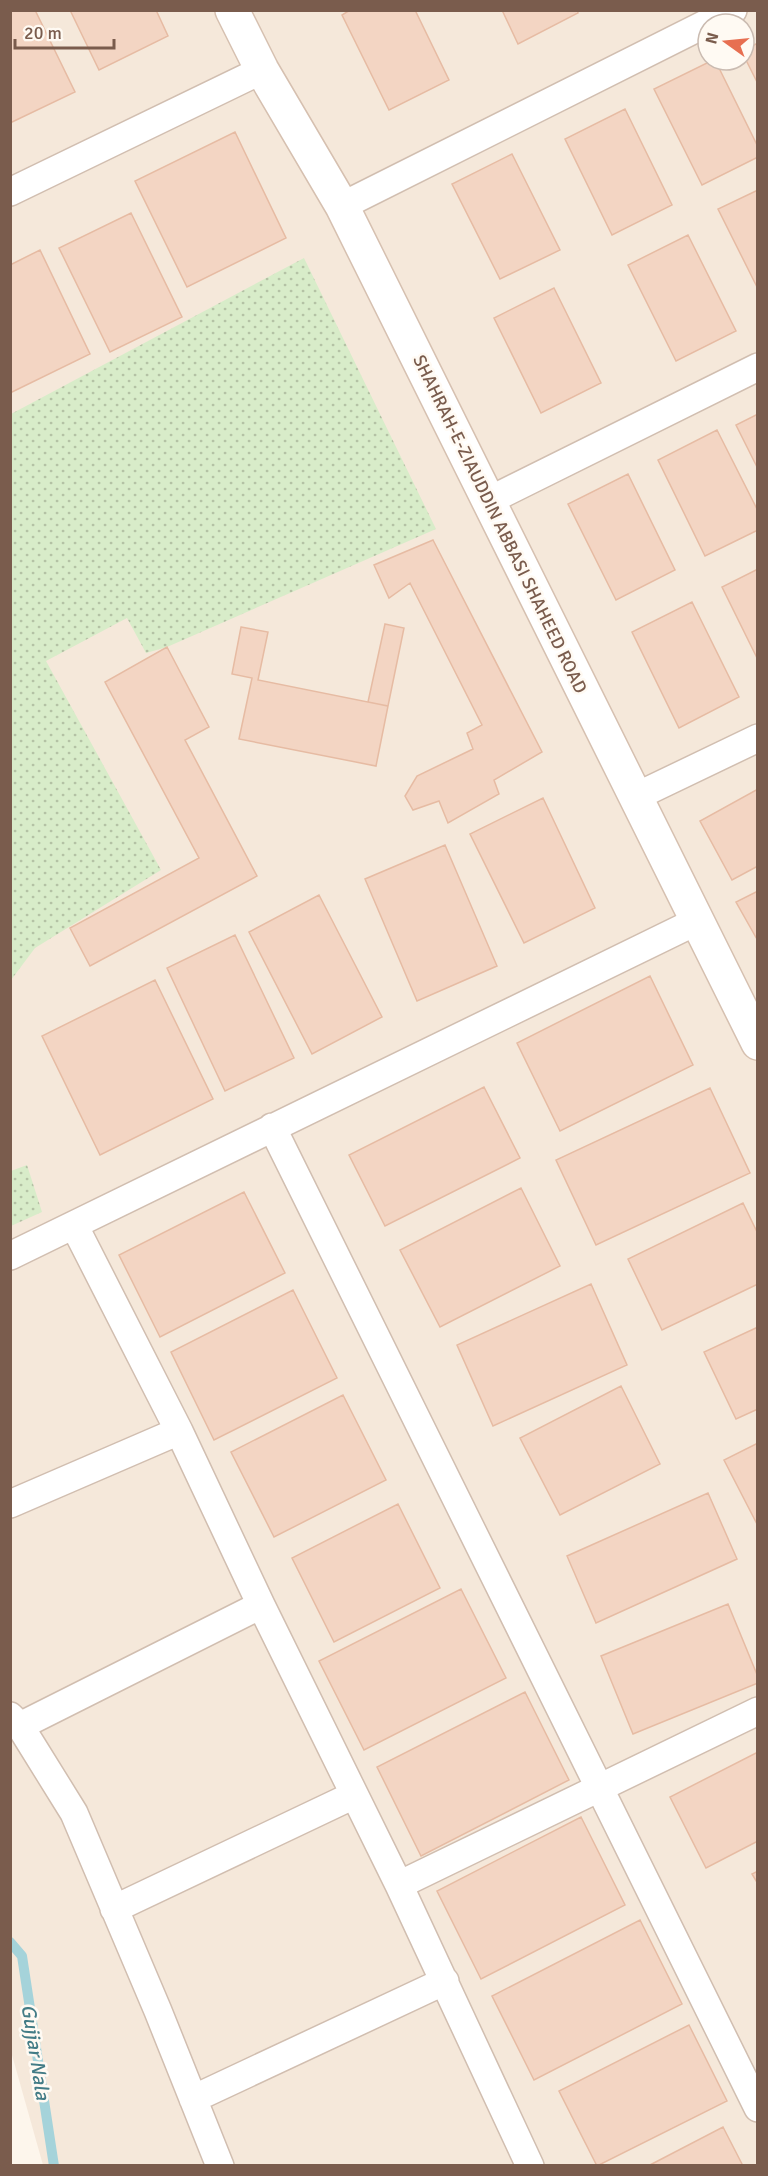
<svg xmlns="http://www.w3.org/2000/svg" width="768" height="2176" font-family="Signika,sans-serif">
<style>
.residential{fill:#f5e8da;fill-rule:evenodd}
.grass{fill:url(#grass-dots)}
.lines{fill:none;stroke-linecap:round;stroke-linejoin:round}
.stream{stroke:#a5d3da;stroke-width:10}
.building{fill:#f3d5c3;stroke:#e6bba3;stroke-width:1.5}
.street-casing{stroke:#d1beb0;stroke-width:30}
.secondary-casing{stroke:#d6c0b0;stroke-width:36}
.street{stroke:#fff;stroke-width:27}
.secondary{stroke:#fff;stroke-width:33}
.labels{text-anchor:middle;stroke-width:5;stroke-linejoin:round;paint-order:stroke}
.street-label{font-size:18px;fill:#7a5c4d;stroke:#fffaf3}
.water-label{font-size:20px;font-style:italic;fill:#437c86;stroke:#fffaf3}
</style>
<defs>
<pattern id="grass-dots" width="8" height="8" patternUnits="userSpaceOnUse" patternTransform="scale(1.5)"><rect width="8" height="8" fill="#d8ecc9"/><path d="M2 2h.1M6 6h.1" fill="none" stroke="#b4c2a5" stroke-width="1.8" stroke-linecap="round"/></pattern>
</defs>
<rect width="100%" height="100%" fill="#fdf6ec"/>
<!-- residential -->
<path class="residential" d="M10,11H757V2165H43L10,2048ZM708,24H744V60H708Z"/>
<!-- grass -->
<path class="grass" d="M304,258L436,529L167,647L146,653L127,618L46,661L161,870L35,948L11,980V414Z
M27,1165L42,1212L11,1226V1171Z"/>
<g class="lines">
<!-- stream -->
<path class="stream" d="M10,1942L22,1956L54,2166"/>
</g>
<!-- building -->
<path class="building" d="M10,10H35L75,92L10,123Z
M70,10H156L168,36L99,70Z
M350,10H415L449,80L389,110L342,15Z
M502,10H577L578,13L518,44Z
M758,43V84L744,56V50Z
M713,60H715L758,147V157L702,185L654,89Z
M625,109L672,205L612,235L565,139Z
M235,132L286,238L187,287L135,181Z
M512,154L560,250L500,279L452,184Z
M758,190V289L718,209Z
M131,213L182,317L110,352L59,248Z
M688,235L736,331L676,361L628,265Z
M40,250L90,354L10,393V265Z
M554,288L601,383L541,413L494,318Z
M758,414V469L736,425Z
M717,430L758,511V530L705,556L658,460Z
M628,474L675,570L616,600L568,504Z
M433,540L542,752L494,780L499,794L448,823L439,801L413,810L405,796L417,776L473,749L467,733L482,725L410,583L389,598L374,565Z
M758,569V660L722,587Z
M692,602L739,697L679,728L632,632Z
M385,624L404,628L388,706L368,702Z
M241,627L268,632L258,680L388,706L376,766L239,739L252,678L232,674Z
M167,647L209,727L185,740L257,876L90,966L70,928L199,858L105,682Z
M758,789V866L732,880L700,821Z
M543,798L595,908L524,943L470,834Z
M445,845L497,966L417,1001L365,879Z
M758,891V941L736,902Z
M319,895L382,1017L312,1054L249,932Z
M235,935L294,1058L225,1091L167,968Z
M650,976L693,1065L560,1131L517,1043Z
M155,980L213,1099L100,1155L42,1036Z
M484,1087L520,1158L385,1226L349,1155Z
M710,1088L750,1173L596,1245L556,1160Z
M521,1188L560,1266L440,1327L400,1250Z
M244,1192L285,1273L160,1337L119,1255Z
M743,1203L758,1234V1284L662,1330L628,1259Z
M591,1284L627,1365L493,1426L457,1345Z
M293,1290L337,1378L214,1440L171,1352Z
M758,1327V1409L736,1419L704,1352Z
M621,1386L660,1464L560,1515L520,1438Z
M343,1395L386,1480L274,1537L231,1452Z
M758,1443V1526L724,1460Z
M708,1493L737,1559L596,1623L567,1556Z
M398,1504L440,1588L334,1642L292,1558Z
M461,1589L506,1678L364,1750L319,1661Z
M728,1604L758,1677V1683L633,1734L601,1656Z
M525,1692L569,1780L421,1856L377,1767Z
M758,1752V1841L706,1868L670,1797Z
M581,1817L625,1905L481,1979L437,1891Z
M758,1871V1884L752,1874Z
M640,1920L682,2004L534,2080L492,1996Z
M689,2025L727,2101L597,2166L559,2091Z
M723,2127L743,2166H648Z"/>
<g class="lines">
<!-- street casing -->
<g class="street-casing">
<path id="street" d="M10,192L262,70
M342,206L733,10
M488,501L758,367
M635,797L758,738
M272,1127L758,2108
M74,1225L179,1431L261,1605L399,1885L530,2166
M10,1256L697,921
M10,1504L179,1431
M10,1716L20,1726L74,1813L158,2011L220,2166
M20,1726L261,1605
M399,1885L758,1711
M114,1909L354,1795
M193,2099L445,1981"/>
</g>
<!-- secondary casing -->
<g class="secondary-casing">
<path id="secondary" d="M232,10L262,70L342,206L758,1043"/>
</g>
<!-- street -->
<use href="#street" class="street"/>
<!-- secondary -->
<use href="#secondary" class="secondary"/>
</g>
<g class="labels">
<!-- street labels -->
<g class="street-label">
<text transform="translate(500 524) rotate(64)" y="6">SHAHRAH-E-ZIAUDDIN ABBASI SHAHEED ROAD</text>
</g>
<!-- water labels -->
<g class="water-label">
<text transform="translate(36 2052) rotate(81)" y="7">Gujjar Nala</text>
</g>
</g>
<!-- border -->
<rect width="768" height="2176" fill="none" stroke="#7a5c4d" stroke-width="24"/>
<!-- north arrow -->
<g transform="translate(726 42) rotate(285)"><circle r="28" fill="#fffaf3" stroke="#cabbb1" stroke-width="1.5"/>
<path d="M0-4.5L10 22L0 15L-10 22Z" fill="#e76f51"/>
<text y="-9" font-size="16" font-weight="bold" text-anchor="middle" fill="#7a5c4d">N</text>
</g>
<!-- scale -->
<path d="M15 39v9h99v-9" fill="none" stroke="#7a5c4d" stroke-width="3"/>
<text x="24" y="39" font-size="18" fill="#7a5c4d" stroke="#fffaf3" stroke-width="4.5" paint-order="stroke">20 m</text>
</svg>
